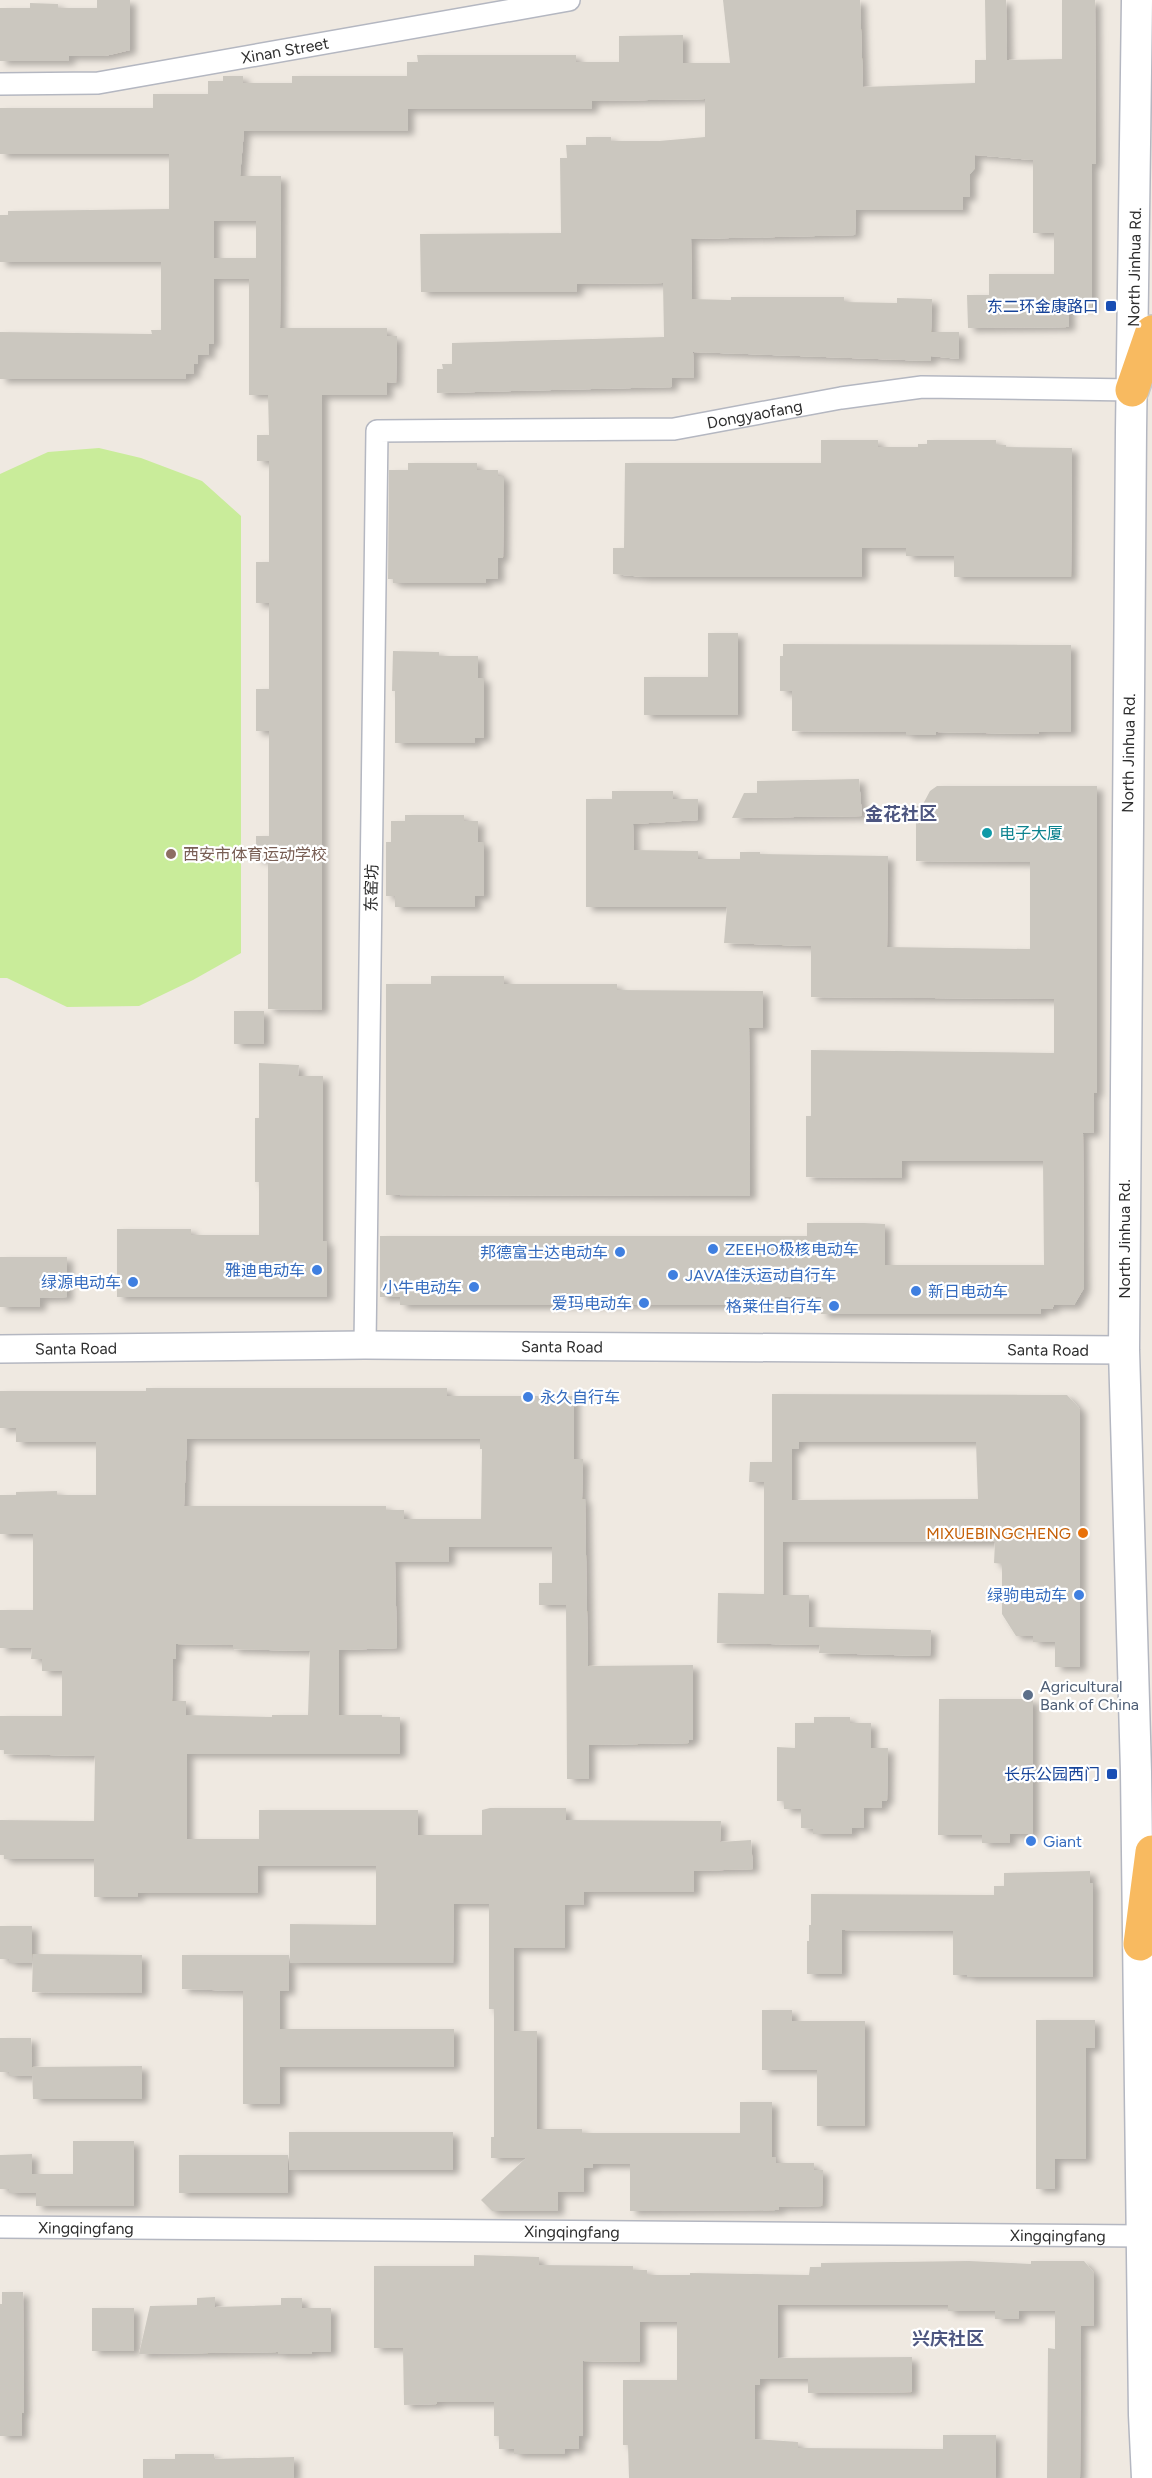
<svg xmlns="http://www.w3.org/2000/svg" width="1152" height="2478" font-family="Figtree,'Noto Sans SC',sans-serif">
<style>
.pitch{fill:#c9ec9a}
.building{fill:#cbc7bf;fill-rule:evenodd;filter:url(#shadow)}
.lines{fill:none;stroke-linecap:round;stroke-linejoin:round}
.minor-casing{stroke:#b4b7c1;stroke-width:24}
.tertiary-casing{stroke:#b4b7c1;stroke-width:30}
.secondary-casing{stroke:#b4b7c1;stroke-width:33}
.trunk-casing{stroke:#c9c9c9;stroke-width:36}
.minor{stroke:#fff;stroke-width:21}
.tertiary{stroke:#fff;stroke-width:27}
.secondary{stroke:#fff;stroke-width:30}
.trunk{stroke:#f8ba60;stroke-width:33}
.transit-dot{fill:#1a4fb4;stroke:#fff;stroke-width:2}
.culture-dot{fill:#0f9aa8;stroke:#fff;stroke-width:2}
.education-dot{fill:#8d6e63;stroke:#fff;stroke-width:2}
.shop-dot{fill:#3f7fe0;stroke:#fff;stroke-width:2}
.food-dot{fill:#e8710a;stroke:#fff;stroke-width:2}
.service-dot{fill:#5c6f8a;stroke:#fff;stroke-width:2}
.labels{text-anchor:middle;stroke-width:4.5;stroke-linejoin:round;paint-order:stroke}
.street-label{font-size:16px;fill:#2e2e2e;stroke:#fff}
.transit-label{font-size:16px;fill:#164399;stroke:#fff;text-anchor:end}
.culture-label{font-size:16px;fill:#0d838f;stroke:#fff;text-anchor:start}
.education-label{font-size:16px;fill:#785e54;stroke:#fff;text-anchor:start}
.shop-label{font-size:16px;fill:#366cbe;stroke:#fff;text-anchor:end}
.food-label{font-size:16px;fill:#c56008;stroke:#fff;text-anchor:end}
.service-label{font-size:16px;fill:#4e5e75;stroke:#fff;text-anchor:start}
.neighbourhood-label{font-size:18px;font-weight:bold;fill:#4d5680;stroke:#fff}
</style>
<defs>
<filter id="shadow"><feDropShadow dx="6" dy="4" stdDeviation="3" flood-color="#0004"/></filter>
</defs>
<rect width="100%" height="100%" fill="#efe9e1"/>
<!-- pitch -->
<path class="pitch" d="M99,448L141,458L202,481L241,516V953L193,980L139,1006L67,1007L7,978H0V474L48,452Z"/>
<!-- building -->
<path class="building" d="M97,0H130V50L105,56H69V61H0V8H30V3L58,4V8H97Z
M723,0H860L863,87L975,83V60H986L985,0H1006L1007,60L1062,59V0H1095L1096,164H1092V307H1069V327L968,328L967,295H989V274H1054V233H1033V160L975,155V168L970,174V197H963V210H856L855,235L691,239L692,299L731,300V297H844V302L897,303V298L932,299L931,332H959V359L931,356V361L693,352L694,378H672V387L437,393V369H443L442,364H452V343L664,337L663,283L577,284V292H421L420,234L561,233L560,158H567L566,145H586V137H611V141H659L705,137V99L592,101V109H408V131H244L240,176H281L280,328H387V336H397L396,383L387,382V395H322V1010L268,1009V859H256V836H269V731H256V689H269V603H256V562H269V461H257V435H269L268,395H249V279H214V344H209V355H198V364H194V374H186V379H0V332L152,334L151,330H161V262H0V215H8V211L169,209V154H0V108H153V94H208V81H223V76H243V83H292V76H407V62H418L417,55H576V62H619V36L683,35V63H730ZM214,221H256V258H214Z
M821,440H878V447H918V444H927V440H996V445H1006V447L1072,448L1071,577H954V556H906V548H862V577H644L613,574V548H624L625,463H821Z
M408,463H477V470H498V476H504L503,558H498V579H486V583H393V579H388L389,470H408Z
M708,633H738V715H644V677H708Z
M783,644L1071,645V732H1039V734L936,732V735H906V732L792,731V691H780V656H783Z
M393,651L439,652V656H478V678H484V738H475V743H395V691H392Z
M859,779L862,816L732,818L744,793H757V781Z
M937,786H1097V1093H1094V1133H1083L1084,1288L1074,1305H1054L1052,1309H1041V1314H821V1297H780V1305H400V1297H380V1236H807V1223H864L885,1224V1265H1044L1043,1161H902V1178L806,1177V1116H811V1050L1054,1053V999L811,997V946L724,943L727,907H586V799H612V791H673V799H698V820L633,824L634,850L698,851V859H740V852H760V854L888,856L887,947L1030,949V862L916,861V806H922L930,791Z
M405,815H464V821H478V842H484V896H475V907H395V896H386V842H391V821H405Z
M431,976H504V984H617V990L763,991V1028H749L750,1196L386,1195V984H431Z
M234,1011H264V1044H234Z
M259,1063L299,1065L298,1076H323V1241H327V1297H117V1229H191V1235H259V1182H255V1118H259Z
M0,1257H67V1297L40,1298V1307H0Z
M146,1388H447V1396H574V1459H583L582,1499H585L588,1666L693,1665V1740H689V1743L589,1745V1779H567L566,1605H539V1583H552V1547H449V1562H395L397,1648L339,1650V1715H382V1717H400V1754H187V1839H259V1810H418V1835H482V1810L490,1808H566V1820L721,1821L720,1842L751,1840L753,1869L694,1871V1892H584V1905H565V1948H514V2031H537V2129H582V2133H740V2102H772V2157H776V2163H814V2170H823L822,2206L779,2207V2210L630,2211V2164H593V2168H584V2192H558V2211H492L481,2200L526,2158H491V2137H494V2009H489V1904H454L453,1963H290V1924L376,1925V1866H258V1893H138V1897H94V1859H4V1855H0V1820L94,1821L95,1756L4,1754V1750H0V1716H62V1671H42V1659H31L32,1648H0V1610H33V1534H0V1495H16V1492L57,1491V1495H96V1442H16V1428H0V1391H146ZM187,1439H480V1449H482L481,1519H404V1510H386V1506H184ZM176,1644L233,1645V1649L310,1651L308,1715H272V1717L186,1715V1701H172L173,1659H176Z
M772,1394L1067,1395L1080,1409V1667H1055V1642H1033V1636H1016L1002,1614V1564L994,1563L995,1542H783V1595H809V1627L931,1630L930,1656L819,1653L820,1645L717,1643L718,1593L764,1594V1482H749L750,1462H772ZM799,1442H976L978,1499L792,1500V1449H799Z
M939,1699H1033V1834H1010V1843H982V1835H938Z
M814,1717H850V1723H871V1748H888L887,1801H882V1808H864V1828H852V1834H813V1829L801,1828V1809H784V1801H777V1747L795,1748V1723H814Z
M1090,1871V1883H1093V1977H967V1975H953V1931L842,1930V1974H807V1941H809V1925H811V1894L994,1895V1886H1004V1873Z
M0,1926H32V1963H9V1959H0Z
M33,1954L142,1955V1993L32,1992Z
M182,1955H289V1991H280V2029H454V2067H280V2104H243V1991L182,1989Z
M762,2010H792V2021H865V2126H817V2070H762Z
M1036,2020H1095V2048H1086V2159H1055V2189H1036Z
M0,2038H31L32,2076H9V2072H0Z
M142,2066V2099H33L32,2067Z
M289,2132H453V2170H289Z
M73,2141H134V2206H36V2193H9V2189H0V2155L32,2154V2174H73Z
M179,2155H288V2193H179Z
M474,2255L539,2257V2265L633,2266V2270H647V2275H690V2273L809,2275L810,2267H821V2263L969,2261L1031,2264V2261H1084L1094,2273V2326H1081L1080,2478H1047L1048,2348L1055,2349V2311H1019V2319H995V2311H948V2305H778V2358L912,2357V2392L808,2393V2379H760V2385H755V2439L798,2442V2448L943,2449V2435H996V2478H629L628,2445H623V2380H677V2322H640V2362L583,2361V2436H579V2449H565L564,2454H514V2449H499V2436H494V2402H437V2404L404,2405L403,2348H374V2266H474Z
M2,2292H23L24,2413H22V2436H0V2304H2Z
M215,2297V2307L281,2305V2298H302V2308H331V2352H312V2354H278V2352L139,2354L150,2306L197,2305V2298Z
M92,2308H134V2351H92Z
M175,2454H214V2459L294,2457V2478H143V2459H175Z"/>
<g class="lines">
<!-- minor casing -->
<g class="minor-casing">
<g id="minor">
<path id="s1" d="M0,84L98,83L569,0"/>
<path id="s2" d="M365,1345L377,431L674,429L841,398L922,387L1132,390"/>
<path id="s3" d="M0,2227L1142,2236"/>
</g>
</g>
<!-- tertiary casing -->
<g class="tertiary-casing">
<g id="tertiary">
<path id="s4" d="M0,1349L365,1345L1124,1350"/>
</g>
</g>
<!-- secondary casing -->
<g class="secondary-casing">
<path id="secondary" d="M1137,0L1131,431L1124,1350L1136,1772L1144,2415L1147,2478"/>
</g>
<!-- trunk casing -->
<g class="trunk-casing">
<path id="trunk" d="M1132,390L1152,332
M1140,1944L1152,1852"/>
</g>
<!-- minor -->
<use href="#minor" class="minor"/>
<!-- tertiary -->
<use href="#tertiary" class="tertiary"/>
<!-- secondary -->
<use href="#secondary" class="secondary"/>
<!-- trunk -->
<use href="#trunk" class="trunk"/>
</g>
<!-- markers -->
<g class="transit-dot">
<rect x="1105" y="300" width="12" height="12" rx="3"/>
<rect x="1106" y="1768" width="12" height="12" rx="3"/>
</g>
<circle class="culture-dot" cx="987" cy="833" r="6"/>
<circle class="education-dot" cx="171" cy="854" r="6"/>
<g class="shop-dot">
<circle cx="713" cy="1249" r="6"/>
<circle cx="620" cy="1252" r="6"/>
<circle cx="317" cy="1270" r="6"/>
<circle cx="673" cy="1275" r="6"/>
<circle cx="133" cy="1282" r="6"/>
<circle cx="474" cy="1287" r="6"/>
<circle cx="916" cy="1291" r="6"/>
<circle cx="644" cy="1303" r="6"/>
<circle cx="834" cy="1306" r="6"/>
<circle cx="528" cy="1397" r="6"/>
<circle cx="1079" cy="1595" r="6"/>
<circle cx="1031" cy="1841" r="6"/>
</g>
<circle class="food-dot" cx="1083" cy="1533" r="6"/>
<circle class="service-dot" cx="1028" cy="1695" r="6"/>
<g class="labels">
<!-- street labels -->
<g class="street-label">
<text dy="6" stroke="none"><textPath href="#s1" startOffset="288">Xinan Street</textPath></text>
<text transform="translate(1134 267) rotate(-89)" y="6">North Jinhua Rd.</text>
<text dy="6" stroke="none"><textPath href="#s2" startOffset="1293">Dongyaofang</textPath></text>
<text transform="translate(1128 753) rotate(-89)" y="6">North Jinhua Rd.</text>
<text transform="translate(371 888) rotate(-89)" y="6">东窑坊</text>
<text transform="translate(1124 1239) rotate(-90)" y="6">North Jinhua Rd.</text>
<text dy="6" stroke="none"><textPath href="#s4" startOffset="562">Santa Road</textPath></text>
<text dy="6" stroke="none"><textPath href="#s4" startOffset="76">Santa Road</textPath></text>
<text dy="6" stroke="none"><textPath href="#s4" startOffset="1048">Santa Road</textPath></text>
<text dy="6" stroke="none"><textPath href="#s3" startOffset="86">Xingqingfang</textPath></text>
<text dy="6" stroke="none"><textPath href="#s3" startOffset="572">Xingqingfang</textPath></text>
<text dy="6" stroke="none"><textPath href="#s3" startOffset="1058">Xingqingfang</textPath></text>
</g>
<!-- transit labels -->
<g class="transit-label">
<text x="1099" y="312">东二环金康路口</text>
<text x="1100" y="1780">长乐公园西门</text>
</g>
<!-- culture labels -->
<g class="culture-label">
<text x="999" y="839">电子大厦</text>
</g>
<!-- education labels -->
<g class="education-label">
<text x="183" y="860">西安市体育运动学校</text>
</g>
<!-- shop labels -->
<g class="shop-label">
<text x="725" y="1255" text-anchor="start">ZEEHO极核电动车</text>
<text x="608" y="1258">邦德富士达电动车</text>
<text x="305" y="1276">雅迪电动车</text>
<text x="685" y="1281" text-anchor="start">JAVA佳沃运动自行车</text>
<text x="121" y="1288">绿源电动车</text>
<text x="462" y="1293">小牛电动车</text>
<text x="928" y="1297" text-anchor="start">新日电动车</text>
<text x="632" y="1309">爱玛电动车</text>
<text x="822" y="1312">格莱仕自行车</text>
<text x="540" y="1403" text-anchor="start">永久自行车</text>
<text x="1067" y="1601">绿驹电动车</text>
<text x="1043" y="1847" text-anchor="start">Giant</text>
</g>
<!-- food labels -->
<g class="food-label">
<text x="1071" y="1539">MIXUEBINGCHENG</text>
</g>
<!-- service labels -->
<g class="service-label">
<text x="1040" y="1692">Agricultural<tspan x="1040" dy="18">Bank of China</tspan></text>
</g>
<!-- neighbourhood labels -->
<g class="neighbourhood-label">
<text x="901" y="820">金花社区</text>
<text x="948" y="2345">兴庆社区</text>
</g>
</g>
</svg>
